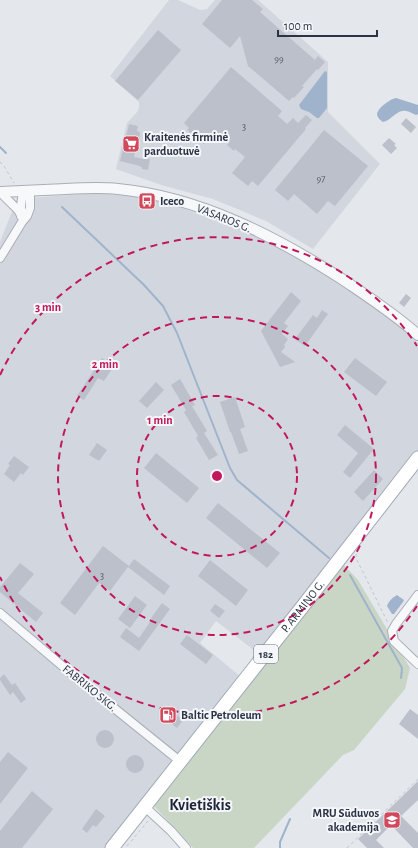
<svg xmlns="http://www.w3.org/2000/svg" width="418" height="848" font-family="'Alegreya Sans',sans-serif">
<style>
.built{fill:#d2d6de}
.green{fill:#c9d6c5}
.water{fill:#9fb4cc}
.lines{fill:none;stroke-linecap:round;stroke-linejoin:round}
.stream{stroke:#9fb4cc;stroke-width:2}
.building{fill:#bbc0ca}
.minor-casing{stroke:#a9aeb7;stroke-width:10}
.tertiary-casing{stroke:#a9aeb7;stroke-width:12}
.primary-casing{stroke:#a3abb8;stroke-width:15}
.path{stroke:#c2c5cb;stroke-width:1;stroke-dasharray:3 3;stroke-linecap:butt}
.minor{stroke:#f7f8fa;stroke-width:8}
.tertiary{stroke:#f7f8fa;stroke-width:10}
.primary{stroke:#fff;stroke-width:13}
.ring{fill:none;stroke:#c2185b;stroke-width:2;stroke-dasharray:7 5}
.labels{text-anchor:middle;stroke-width:4;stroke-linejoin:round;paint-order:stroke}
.number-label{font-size:10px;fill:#4f5766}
.shield{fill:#f4f6f9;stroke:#676e7b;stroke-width:1}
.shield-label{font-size:11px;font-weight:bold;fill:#2b3445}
.poi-label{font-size:12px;font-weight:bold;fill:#2b3445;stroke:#f4f6f9;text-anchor:start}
.street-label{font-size:12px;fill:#2b3445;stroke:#f4f6f9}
.district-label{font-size:16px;font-weight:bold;fill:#1d2536;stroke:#f4f6f9}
.centre{fill:#c2185b;stroke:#f4f6f9;stroke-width:2}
.ring-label{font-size:12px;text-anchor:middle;font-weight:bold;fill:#c2185b;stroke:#f4f6f9;stroke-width:4;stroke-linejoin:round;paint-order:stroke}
</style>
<rect width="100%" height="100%" fill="#e4e7ec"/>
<!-- built -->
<path class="built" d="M169,0H178L200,10L207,9L215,0H258L328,62V112L380,164L313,249L266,221L213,199L161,185L116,169L127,123L138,111L139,107V102L110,76Z
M96,193L138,197L174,205L251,233L294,255L344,286L384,314L418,343V451L259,654L216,621L200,643L241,677L105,848H0V242L17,199Z"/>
<!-- green -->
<path class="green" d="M343,564L358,580L410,668L405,689L354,750L343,755L254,848H193L154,806Z"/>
<!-- water -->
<path class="water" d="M325,71L327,72V108L319,118H317L309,112L301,109L299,105Z
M396,98L418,105V114L416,115C404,109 402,109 392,117C388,120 387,121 383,122C380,120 377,117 377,114C378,108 390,99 396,98Z
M397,595L404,600L403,602L394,614H392L387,606C388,602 393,597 397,595Z"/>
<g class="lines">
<!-- stream -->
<path class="stream" d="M0,147L6,153
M62,207L144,285L163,306L177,333L230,468L237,480L329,558
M350,575L402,668L401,678
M280,848V842L290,819"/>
</g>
<!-- building -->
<path class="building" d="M222,0H252L263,9L260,12L315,60L318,56L325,62L318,70L317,69L302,86L304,87L294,98L293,97L289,101L248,66L240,36L230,48L202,24Z
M158,30L181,50L138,100L115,81Z
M231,67L282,111L278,116L287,124L293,118L298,123L306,115L312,120L305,128L306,129L258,186L252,181L248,186L232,173L245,157L235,149L234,151L227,145L229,143L215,131L204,144L187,130L189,128L184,123Z
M406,118L416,127L411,133L401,124Z
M129,124L138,126L137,131L140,132L139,142L136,147L134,157L144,159V157L150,159L148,170L142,169V167H140V166L120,161Z
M324,130L368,166L335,206L328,201L317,214L294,194L288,201L275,190Z
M389,138L396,144L394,145L397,148L391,154L382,145Z
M291,292L301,301L284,323L288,326L282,334L288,339L284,345L285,347L281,352L295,362L280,367L261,331Z
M406,294L411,298L404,307L399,303Z
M322,310L328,314L305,346L295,339L313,315L317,318Z
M102,358L114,366L104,381L98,378L84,400L77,396Z
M355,358L387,382L376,396L344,372Z
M180,379L195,405L192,406L207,431L204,433L218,455L209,460L196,438L198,436L184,412L186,410L171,385Z
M156,382L164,390L147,408L139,401Z
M235,397L245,427L240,429L248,451L239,454L231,432H230L220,402Z
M345,425L374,449L350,478L343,472L358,453L337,435Z
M97,443L107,450L99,461L89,455Z
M156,453L199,488L187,503L144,468Z
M14,456L29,467L23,475L21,473L14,482L4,474L10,465L8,464Z
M374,470L383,479L363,501L354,492Z
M218,503L280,553L267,568L206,518Z
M103,546L129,566L134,559L170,586L164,595L128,567L110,591L99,583L75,615L60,603Z
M210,560L248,590L236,606L198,576Z
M20,563L34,574L18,593L43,613L36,622L0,592V587Z
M135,596L147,605L130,628L118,619Z
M162,603L170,609L139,651L120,637L126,628L139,638L152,619L151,618Z
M215,604L225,611L219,618L210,611Z
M187,635L213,655L206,664L180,644Z
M4,674L12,685L15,683L26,699L21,703L13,692L10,695L0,680V678Z
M168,708L183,720L177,728L162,716Z
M410,709L418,715V739L399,724Z
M96 739a9 9 0 1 1 18 0a9 9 0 1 1-18 0Z
M8,752L28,768L0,804V762Z
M126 764a9 9 0 1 1 18 0a9 9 0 1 1-18 0Z
M418,781V800L401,816L418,833V848H413L391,825L376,840L384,848H367L358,839Z
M32,791L53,809L22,848H0V831Z
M96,809L105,816L96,827L93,825L87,833L82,829Z"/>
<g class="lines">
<!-- minor casing -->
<g class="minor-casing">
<path id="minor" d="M0,192L18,210L21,215
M21,216V206L23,191
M0,258L22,222L27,216L30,208V190
M418,595L396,624L392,631L394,641L418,664
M0,613L73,675L181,762
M145,807L171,831L186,848"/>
</g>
<!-- tertiary casing -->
<g class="tertiary-casing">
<path id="tertiary" d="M0,192C22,191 44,190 66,189C83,188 101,187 118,189C200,197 277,237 345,281C370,298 396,315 418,335"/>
</g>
<!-- primary casing -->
<g class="primary-casing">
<g id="primary">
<path id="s1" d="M112,848L303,606L418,458"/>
</g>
</g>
<!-- path -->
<path class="path" d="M0,162L4,166L14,183
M356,554V558L388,623
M127,846L148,821
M347,848L418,779"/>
<!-- minor -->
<use href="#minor" class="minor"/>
<!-- tertiary -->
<use href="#tertiary" class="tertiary"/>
<!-- primary -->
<use href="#primary" class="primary"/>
</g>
<!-- distance rings -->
<g class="ring">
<circle cx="217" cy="476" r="80"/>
<circle cx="217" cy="476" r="159"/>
<path d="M417 606A239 239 0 0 1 0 577M0 375A239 239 0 0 1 417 346"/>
</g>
<!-- icons -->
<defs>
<g id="supermarket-square" transform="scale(0.9)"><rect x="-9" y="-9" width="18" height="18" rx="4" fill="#d1495b" stroke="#f4f6f9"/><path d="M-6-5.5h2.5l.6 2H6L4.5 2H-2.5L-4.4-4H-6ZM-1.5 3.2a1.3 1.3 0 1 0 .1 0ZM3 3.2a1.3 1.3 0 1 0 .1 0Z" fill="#fff"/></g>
<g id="bus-square" transform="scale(0.9)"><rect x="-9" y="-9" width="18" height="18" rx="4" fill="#d1495b" stroke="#f4f6f9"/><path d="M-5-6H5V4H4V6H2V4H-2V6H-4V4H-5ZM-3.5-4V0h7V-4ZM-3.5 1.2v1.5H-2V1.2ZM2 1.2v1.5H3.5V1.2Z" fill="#fff"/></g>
<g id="fuel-square" transform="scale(0.9)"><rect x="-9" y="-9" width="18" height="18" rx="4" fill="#d1495b" stroke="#f4f6f9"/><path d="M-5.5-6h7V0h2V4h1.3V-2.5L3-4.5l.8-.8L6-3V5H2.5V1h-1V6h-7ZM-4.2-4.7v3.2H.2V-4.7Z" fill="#fff"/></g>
<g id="university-square" transform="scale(0.9)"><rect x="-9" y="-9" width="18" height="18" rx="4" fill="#d1495b" stroke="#f4f6f9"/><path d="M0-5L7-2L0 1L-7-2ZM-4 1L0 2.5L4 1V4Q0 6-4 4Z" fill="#fff"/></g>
</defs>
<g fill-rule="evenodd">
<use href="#supermarket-square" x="131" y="144"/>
<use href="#bus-square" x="147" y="201"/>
<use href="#fuel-square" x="168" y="715"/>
<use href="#university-square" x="392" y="820"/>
</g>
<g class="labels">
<!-- number labels -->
<g class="number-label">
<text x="279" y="62">99</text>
<text x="244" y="130">3</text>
<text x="321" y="182">97</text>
<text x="102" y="579">3</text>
</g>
<!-- shield labels -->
<rect class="shield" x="254" y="645" width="24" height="18" rx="3"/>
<g class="shield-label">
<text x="266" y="658">182</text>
</g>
<!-- poi labels -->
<g class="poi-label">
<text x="144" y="141">Kraitenės firminė<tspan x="144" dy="14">parduotuvė</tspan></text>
<text x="160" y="205">Iceco</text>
<text x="181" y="719">Baltic Petroleum</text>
<text x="379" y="817" text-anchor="end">MRU Sūduvos<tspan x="379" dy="14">akademija</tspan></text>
</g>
<!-- street labels -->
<g class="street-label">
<text transform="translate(224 218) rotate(22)" y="4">VASAROS G.</text>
<text dy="4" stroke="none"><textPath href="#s1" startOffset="308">P. ARMINO G.</textPath></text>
<text transform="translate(90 688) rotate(39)" y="4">FABRIKO SKG.</text>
</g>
<!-- district labels -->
<g class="district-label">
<text x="200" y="810">Kvietiškis</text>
</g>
</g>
<circle cx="217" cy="476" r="6" class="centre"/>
<g class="ring-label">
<text x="48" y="311">3 min</text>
<text x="105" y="368">2 min</text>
<text x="160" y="424">1 min</text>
</g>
<!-- scale -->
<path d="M278 30v6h99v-6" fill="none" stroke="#2b3445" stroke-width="2"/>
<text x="284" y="30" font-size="12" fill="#2b3445" stroke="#f4f6f9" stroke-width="3" paint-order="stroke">100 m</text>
</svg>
